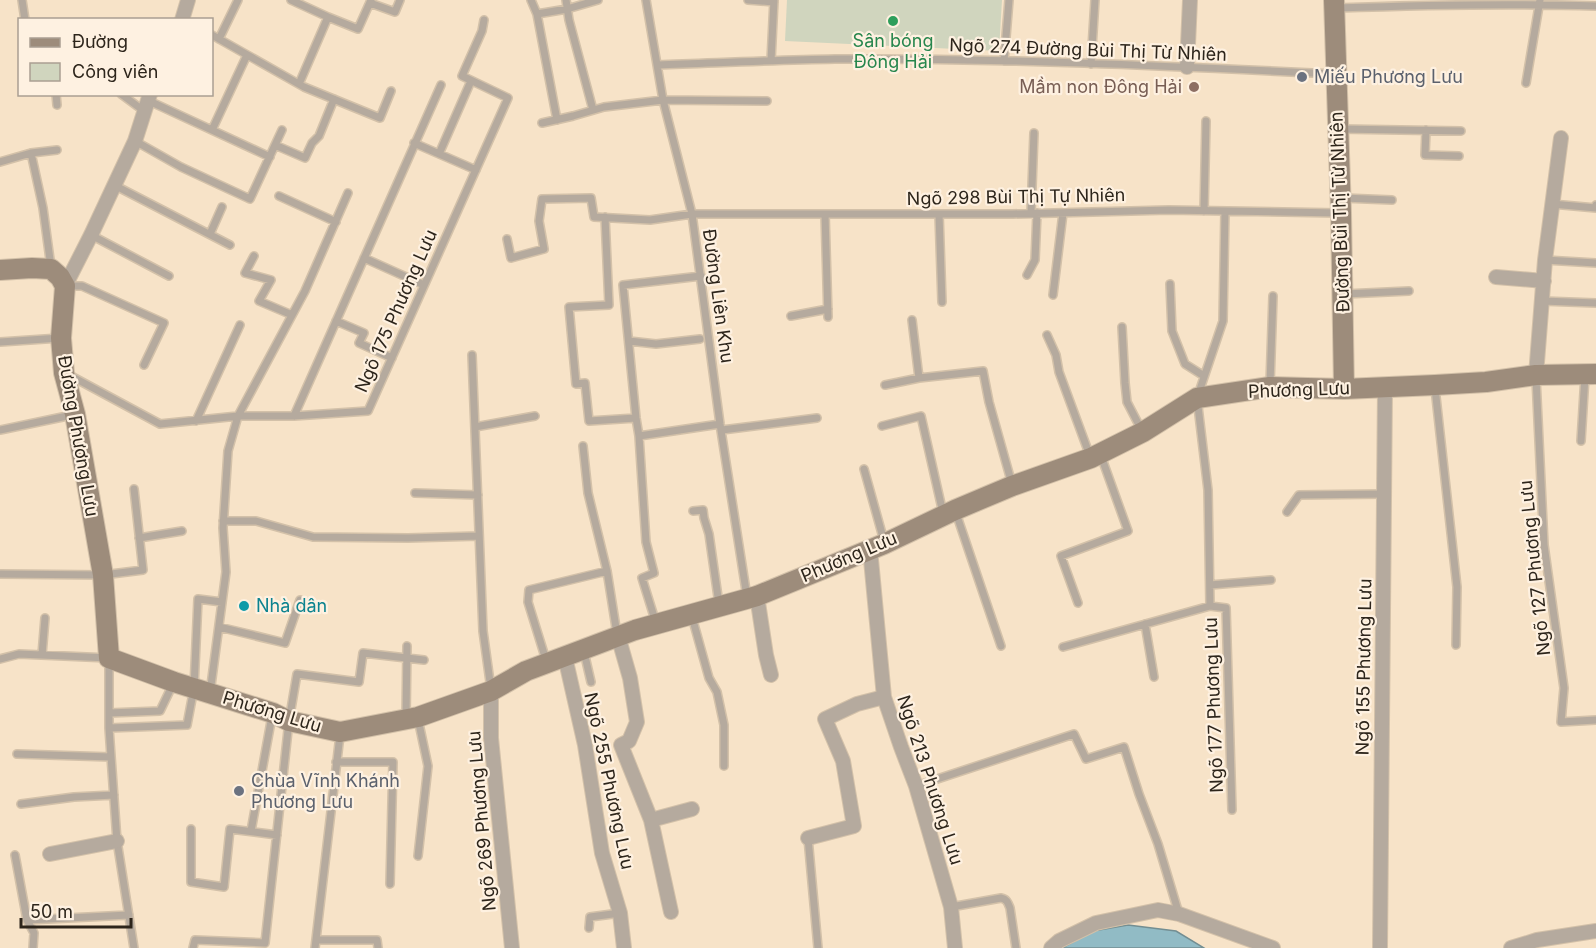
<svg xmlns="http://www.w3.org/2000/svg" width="1596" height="948" font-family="Inter,sans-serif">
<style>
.green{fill:#d0d5be}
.water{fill:#91bbc5;stroke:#738e92;stroke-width:1.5}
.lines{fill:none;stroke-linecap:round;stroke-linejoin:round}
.lane-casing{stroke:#d3c1a9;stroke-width:10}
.street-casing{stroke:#d3c1a9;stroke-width:16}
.secondary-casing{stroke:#d3c1a9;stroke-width:22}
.lane{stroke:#b5aa9e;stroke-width:7}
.street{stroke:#b5aa9e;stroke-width:14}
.secondary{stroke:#9d8c7b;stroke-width:20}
.leisure-dot{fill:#2e9e5b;stroke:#fef1e1;stroke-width:2}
.worship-dot{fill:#6b7280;stroke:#fef1e1;stroke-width:2}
.education-dot{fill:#8d6e63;stroke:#fef1e1;stroke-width:2}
.culture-dot{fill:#0f9aa8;stroke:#fef1e1;stroke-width:2}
.labels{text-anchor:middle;stroke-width:4.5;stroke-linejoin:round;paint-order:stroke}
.leisure-label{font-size:18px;fill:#27864d;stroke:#fef1e1}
.street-label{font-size:18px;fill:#2d251b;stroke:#fef1e1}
.worship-label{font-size:18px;fill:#5b616d;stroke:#fef1e1;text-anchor:start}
.education-label{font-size:18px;fill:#785e54;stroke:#fef1e1;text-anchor:end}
.culture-label{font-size:18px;fill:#0d838f;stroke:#fef1e1;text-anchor:start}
</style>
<rect width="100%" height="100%" fill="#f7e3c8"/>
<!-- green -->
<path class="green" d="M787,0H1002L999,51L785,41Z"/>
<!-- water -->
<path class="water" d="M1128,925L1176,931L1204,948H1062L1093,931Z"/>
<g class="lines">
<!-- lane casing -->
<g class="lane-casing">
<path id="lane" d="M22,0L25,20
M291,0L328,17L299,84
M531,0L537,14L557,120
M566,0L569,20L593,110
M646,0L663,100L692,214L720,424L747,597
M748,0L774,2
M370,3L395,12L400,0
M1337,8C1423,5 1510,3 1596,6
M537,14L567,9L598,0
M328,17L358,29L371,0
M212,35L304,87L380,118L391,91
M219,39L238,0
M771,61L774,0
M1004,61L1009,0
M1091,64L1095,0
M658,65C717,63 776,60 835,59C1001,58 1168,66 1334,74
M1526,83L1540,0
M56,94L57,105
M121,94L144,111
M147,100L270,157
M542,123L573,116L604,107L663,100L767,101
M1340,129L1461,131
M212,130L247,55
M1426,130L1425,155L1459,156
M135,141L181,167L250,199L275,145L305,158L312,143L319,136L334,99
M414,143L476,170
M275,145L282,130
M439,154L471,81
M0,162L31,153
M114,185L230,245
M279,196L336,222
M1343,198L1392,200
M1552,204L1596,208V205
M1204,211L1206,121
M1225,211L1223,321L1197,398L1208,490L1210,606L1226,608L1232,810
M1031,213L1034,133
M825,214L828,317
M939,214L942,302
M605,217L609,305L569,307L576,384L585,383L589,421L636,418
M210,234L222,207
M91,235L169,276
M507,239L511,258L544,249L539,221L542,199L591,198L594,217L650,220L692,214H1013L1169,210L1338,213
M254,256L245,273L271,280L259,301L292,315
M364,258L424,285
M1545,260L1596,263
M51,267L43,208L31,153L57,150
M1027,275L1035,260L1037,213
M701,276L623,285L636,418L639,436L720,424
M1170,284L1172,331L1185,364L1204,376
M67,286H82L164,323L144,365
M1345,294L1409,291
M1053,295L1063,213
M1542,301L1596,303
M791,316L828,309
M912,320L919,378
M336,321L364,333L359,343L392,358
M1122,327L1125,383L1127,402L1141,429
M1047,335L1056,355L1059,372L1090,456
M629,341L656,344L700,339
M0,342L60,338
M472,355L483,631L491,689
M69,375L160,424L238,416H294L368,411L508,98L462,76L482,31L484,20
M1536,378L1544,545L1564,688L1561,722L1596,720
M1270,384L1273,296
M885,385L919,378L983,371L989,402L1012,484
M1435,388L1457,587L1456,645
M294,416L441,85
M196,421L240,325
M882,426L921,416L943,513
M475,427L535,416
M0,430L72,415
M722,430L817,418
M639,436L646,542L654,573L642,578L656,623
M1581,441L1585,376
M583,446L588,493L607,571L617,634
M864,469L884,541
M415,493L478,495
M693,511L703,510L704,518L709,534L719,604
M1287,512L1299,495L1384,494
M956,513L1001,646
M223,521H256L313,537L408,538L479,536
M139,538L182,531
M0,574L103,575L143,570L134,489
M1210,585L1271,580
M1078,603L1061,556L1128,531L1101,456
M692,617L709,678L717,692L724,725V766
M1145,624L1154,677
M219,627L285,643L300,600
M1063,647L1210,606
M584,652L591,682
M42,655L45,618
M0,659L19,654L109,658V728L117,841L134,948
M546,660L528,602L529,590L607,571
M210,693L226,572L223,528L228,451L238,416L305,291L348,193
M109,713L160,711L173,684
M406,717L407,646
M109,728L187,725L194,688L198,599L222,602
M17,754L111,757
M336,762H393L390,884
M916,786L1074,734L1086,759L1124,747L1139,794L1158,844L1179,914
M21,804L74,797L114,795
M191,829V882L224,887L230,829L277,835
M251,831L272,716
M808,838L818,948
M15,855L27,920L34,933L33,948
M418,856L428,766L418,719
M951,907L1001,898C1007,899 1008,903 1010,908L1016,948
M27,920L129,915
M589,928L590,917L620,913
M316,940H377L378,948
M193,948L195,940L265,943L289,721L297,674L359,682L363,653L424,660
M315,948L340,735"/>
</g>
<!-- street casing -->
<g class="street-casing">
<path id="street" d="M182,20L188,0
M1187,67L1190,0
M1496,277L1544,281
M65,286L91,235L135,141L150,94
M1536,375L1545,260L1561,138
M870,549L884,697L901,747L916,786L951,907L955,948
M757,596L766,655L771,675
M618,636L630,678L637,722L629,741L621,745L651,820L671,912
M565,657L585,745L602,853L620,913L624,948
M491,691V738L512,948
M651,820L692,809
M808,838L854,826L843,761L825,719L857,704L884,697
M50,854L117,841
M1051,948L1059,941L1096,923L1158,910L1179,914L1273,948
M1380,948L1385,387
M1511,948L1537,940L1596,931"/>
</g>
<!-- secondary casing -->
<g class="secondary-casing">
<path id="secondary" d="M1334,0L1341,213L1344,389
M0,270L32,268L51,269L60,277L65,286L61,338L64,373L75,414L103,575L109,658L174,682L273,713L289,721L340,732L418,717L491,691L526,671L635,630L757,596L884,544L955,510L1012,486L1091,458L1143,432L1197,398L1270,387L1344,389L1435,385L1486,382L1536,375L1596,374"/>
</g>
<!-- lane -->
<use href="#lane" class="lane"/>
<!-- street -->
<use href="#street" class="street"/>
<!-- secondary -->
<use href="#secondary" class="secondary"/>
</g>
<!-- markers -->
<circle class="leisure-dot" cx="893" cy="21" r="6"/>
<g class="worship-dot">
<circle cx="1302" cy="77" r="6"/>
<circle cx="239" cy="791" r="6"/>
</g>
<circle class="education-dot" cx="1194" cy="87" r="6"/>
<circle class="culture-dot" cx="244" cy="606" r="6"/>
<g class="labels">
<!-- leisure labels -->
<g class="leisure-label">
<text x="893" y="47">Sân bóng<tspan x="893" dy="21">Đông Hải</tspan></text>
</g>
<!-- street labels -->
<g class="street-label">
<text transform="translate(1088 50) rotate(2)" y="6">Ngõ 274 Đường Bùi Thị Từ Nhiên</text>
<text transform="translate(1016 197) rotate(-1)" y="6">Ngõ 298 Bùi Thị Tự Nhiên</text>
<text transform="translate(1340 212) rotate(-92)" y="6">Đường Bùi Thị Từ Nhiên</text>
<text transform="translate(718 296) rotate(82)" y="6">Đường Liên Khu</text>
<text transform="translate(396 311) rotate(-66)" y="6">Ngõ 175 Phương Lưu</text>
<text transform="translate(1299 390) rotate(-2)" y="6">Phương Lưu</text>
<text transform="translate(78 436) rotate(80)" y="6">Đường Phương Lưu</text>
<text transform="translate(849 557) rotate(-23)" y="6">Phương Lưu</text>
<text transform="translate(1535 568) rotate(-96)" y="6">Ngõ 127 Phương Lưu</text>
<text transform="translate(1364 667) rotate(-89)" y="6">Ngõ 155 Phương Lưu</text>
<text transform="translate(1214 705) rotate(-92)" y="6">Ngõ 177 Phương Lưu</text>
<text transform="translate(272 712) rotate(17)" y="6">Phương Lưu</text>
<text transform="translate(930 780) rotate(72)" y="6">Ngõ 213 Phương Lưu</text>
<text transform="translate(609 781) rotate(78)" y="6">Ngõ 255 Phương Lưu</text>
<text transform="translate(482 821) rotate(-95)" y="6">Ngõ 269 Phương Lưu</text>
</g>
<!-- worship labels -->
<g class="worship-label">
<text x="1314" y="83">Miếu Phương Lưu</text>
<text x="251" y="787">Chùa Vĩnh Khánh<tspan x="251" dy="21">Phương Lưu</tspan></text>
</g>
<!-- education labels -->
<g class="education-label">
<text x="1182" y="93">Mầm non Đông Hải</text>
</g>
<!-- culture labels -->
<g class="culture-label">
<text x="256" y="612">Nhà dân</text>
</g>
</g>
<!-- legend -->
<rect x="18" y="18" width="195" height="78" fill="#fef1e1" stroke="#aa9f92" stroke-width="1.5"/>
<rect x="30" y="38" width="30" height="9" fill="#9d8c7b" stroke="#aa9f92" stroke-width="1.5"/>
<text x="72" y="48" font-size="18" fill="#2d251b">Đường</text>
<rect x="30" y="63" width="30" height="18" fill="#d0d5be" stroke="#aa9f92" stroke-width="1.5"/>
<text x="72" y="78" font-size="18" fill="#2d251b">Công viên</text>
<!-- scale -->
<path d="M21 918v9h110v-9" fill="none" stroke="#2d251b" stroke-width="3"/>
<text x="30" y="918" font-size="18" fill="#2d251b" stroke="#fef1e1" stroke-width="4.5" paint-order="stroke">50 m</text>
</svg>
